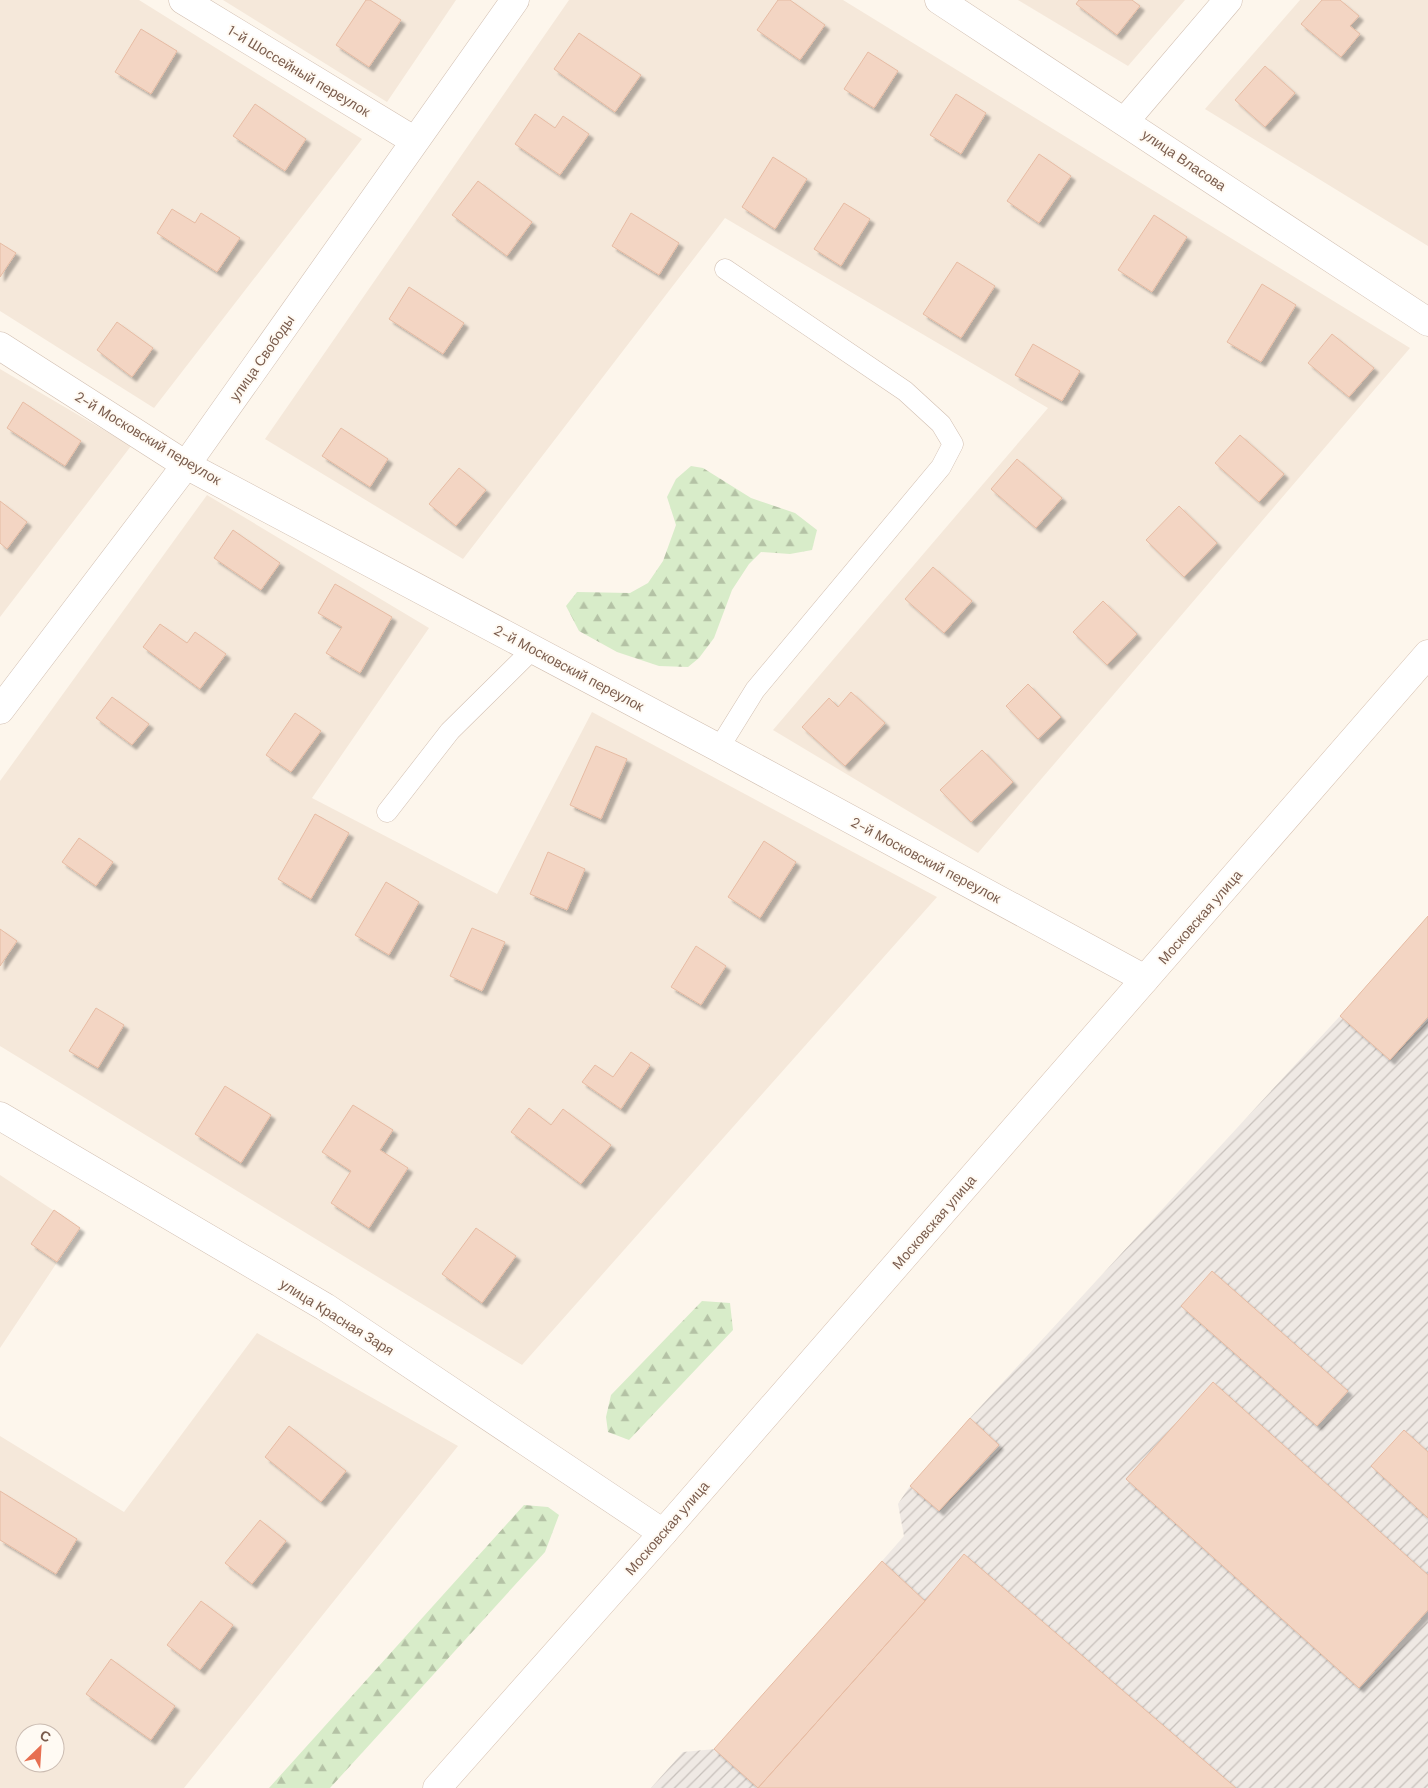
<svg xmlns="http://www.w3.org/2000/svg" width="1428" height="1788" font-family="'DM Sans',sans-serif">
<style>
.residential{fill:#f5e8da;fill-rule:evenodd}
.industrial{fill:url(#industrial-furrows)}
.forest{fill:url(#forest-firs)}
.building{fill:#f3d5c3;stroke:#e6bba3;filter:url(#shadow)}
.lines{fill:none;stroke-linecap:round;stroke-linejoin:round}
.lane-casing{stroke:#d1beb0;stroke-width:21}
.street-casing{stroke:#d1beb0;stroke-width:29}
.secondary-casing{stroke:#d6c0b0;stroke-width:29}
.lane{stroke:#fff;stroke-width:20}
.street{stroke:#fff;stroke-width:28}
.secondary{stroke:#fff;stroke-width:28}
.labels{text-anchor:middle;stroke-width:4;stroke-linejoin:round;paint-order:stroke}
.street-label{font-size:14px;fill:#7a5c4d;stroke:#fffaf3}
</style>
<defs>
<pattern id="industrial-furrows" width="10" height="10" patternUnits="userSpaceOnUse" patternTransform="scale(1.25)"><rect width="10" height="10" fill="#efe9e4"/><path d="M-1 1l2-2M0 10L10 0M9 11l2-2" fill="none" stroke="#c7c0bb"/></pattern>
<pattern id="forest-firs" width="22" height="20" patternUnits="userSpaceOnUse" patternTransform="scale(1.25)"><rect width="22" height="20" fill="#d8ecc9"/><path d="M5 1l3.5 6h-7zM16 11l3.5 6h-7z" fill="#b4c2a5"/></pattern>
<filter id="shadow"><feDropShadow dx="4.5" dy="4.5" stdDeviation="1" flood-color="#0004"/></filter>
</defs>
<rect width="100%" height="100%" fill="#fdf6ec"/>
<!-- residential -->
<path class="residential" d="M0,0H139L362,139L154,408L0,311Z
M223,0H456L387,102Z
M569,0H843L1410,348L978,853L773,730L1048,408L725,218L463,559L265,439Z
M1018,0H1185L1128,66Z
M1300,0H1428V246L1205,109Z
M0,369L131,446L0,617Z
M207,495L429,628L312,798L497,894L592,712L937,897L522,1365L0,1046V781Z
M0,1175L80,1228L0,1348Z
M257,1333L458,1446L184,1788H0V1436L124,1512ZM25,1733H55V1763H25Z"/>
<!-- industrial -->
<path class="industrial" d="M1428,916V1788H651L683,1752L715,1749L882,1561L904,1536L898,1504L910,1486L970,1418L1340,1016Z"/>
<!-- forest -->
<path class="forest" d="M691,466L703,468L751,498L795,513L817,530L812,550L790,554L761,552L749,564L732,590L714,638L699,658L688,667L659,666L617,652L579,631L566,606L577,592L630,593L648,583L663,561L676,525L667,497L676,479Z
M702,1301L730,1303L733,1330L629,1440L608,1432L606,1417L611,1395Z
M524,1505L548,1507L559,1515L545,1552L330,1788H269Z"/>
<!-- building -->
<path class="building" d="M366,0H370L401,20L369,67L336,45Z
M778,0H790L825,25L800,60L757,30Z
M1079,0H1132L1140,6L1117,35L1076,4Z
M1322,0H1340L1359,16L1350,26L1360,34L1341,57L1301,24Z
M141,29L177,51L151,94L115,72Z
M579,33L641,75L615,112L554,69Z
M868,52L898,71L874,108L844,89Z
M1265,66L1295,93L1265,127L1235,100Z
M956,94L986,113L961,154L930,135Z
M255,104L306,139L285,171L233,136Z
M535,114L555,128L563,116L589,134L560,175L515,144Z
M1039,154L1071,176L1039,223L1007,201Z
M773,157L807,179L775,229L742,207Z
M478,181L532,222L507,256L452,215Z
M844,203L870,219L841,266L814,249Z
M172,209L195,223L201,213L240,238L217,272L157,233Z
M631,213L679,243L659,275L612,246Z
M1154,215L1187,237L1152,292L1118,270Z
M0,243L16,253L0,277Z
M957,262L995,286L961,338L923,314Z
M1262,284L1296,305L1261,362L1227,342Z
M409,287L464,323L443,354L389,319Z
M117,322L153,348L132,377L97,350Z
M1332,334L1374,368L1349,397L1308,363Z
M1033,344L1080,371L1062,401L1015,375Z
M23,402L81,441L65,466L7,428Z
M341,428L388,459L370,487L322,456Z
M1240,435L1284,474L1259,502L1215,463Z
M1017,459L1062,498L1036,528L991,489Z
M459,468L486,490L456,526L429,504Z
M0,501L27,522L7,549L0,543Z
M1179,506L1217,543L1184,577L1146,540Z
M233,530L280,563L261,590L214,558Z
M933,567L972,601L944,633L905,599Z
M335,584L392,617L360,673L326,653L342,627L318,613Z
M1103,601L1137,634L1107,665L1073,632Z
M160,624L187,643L195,632L226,654L200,689L143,647Z
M1028,684L1061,717L1038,739L1006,706Z
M851,692L885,723L845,766L802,727L829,698L838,707Z
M112,697L149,724L132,745L96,718Z
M295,713L321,731L291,772L266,755Z
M596,746L627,759L601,819L570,805Z
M982,750L1013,782L971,822L940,790Z
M315,814L349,833L311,899L278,879Z
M79,838L113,862L96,886L62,862Z
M764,841L796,862L760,918L728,897Z
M548,852L585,869L567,910L530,894Z
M386,882L419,902L389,955L355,935Z
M1428,916V1017L1390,1060L1340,1016Z
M472,928L505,942L482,991L450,976Z
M0,929L17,941L0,966Z
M696,946L726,966L701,1005L671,987Z
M96,1008L124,1025L98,1068L69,1051Z
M631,1052L650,1065L621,1109L582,1082L595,1065L613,1077Z
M225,1086L271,1115L241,1163L195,1134Z
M353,1105L393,1130L380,1150L408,1168L369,1228L331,1203L351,1171L322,1152Z
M529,1108L551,1125L563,1109L611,1145L581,1184L511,1132Z
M54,1210L80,1228L57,1262L31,1244Z
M476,1228L516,1256L482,1303L442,1274Z
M1212,1271L1348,1391L1317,1426L1181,1306Z
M1213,1382L1428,1575V1610L1359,1688L1126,1479Z
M970,1418L999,1445L939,1511L910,1486Z
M289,1426L346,1471L321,1502L265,1457Z
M1404,1430L1428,1452V1518L1371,1466Z
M0,1491L77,1539L56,1574L0,1540Z
M260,1520L286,1541L252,1584L225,1563Z
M964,1554L1236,1788H758L925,1601Z
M882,1561L925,1601L758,1788L714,1749Z
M201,1601L233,1625L200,1670L167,1645Z
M111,1659L175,1706L151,1740L86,1694Z"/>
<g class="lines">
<!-- lane casing -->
<g class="lane-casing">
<path id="lane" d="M719,748L755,690L941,467L953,444L941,424L905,391L725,269
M387,812L450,731L533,649"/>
</g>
<!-- street casing -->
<g class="street-casing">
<path id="street" d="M183,0L415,141
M939,0L1428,322
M1125,121L1228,0
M0,346L186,465L719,748L1145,979
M0,710L186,465L515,0
M0,1116L325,1307L663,1533"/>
</g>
<!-- secondary casing -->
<g class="secondary-casing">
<path id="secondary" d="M437,1788L663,1533L1428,654"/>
</g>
<!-- lane -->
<use href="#lane" class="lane"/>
<!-- street -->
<use href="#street" class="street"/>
<!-- secondary -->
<use href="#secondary" class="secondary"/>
</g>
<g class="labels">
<!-- street labels -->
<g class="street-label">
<text transform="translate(299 71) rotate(31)" y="5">1-й Шоссейный переулок</text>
<text transform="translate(1184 160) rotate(34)" y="5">улица Власова</text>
<text transform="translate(262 358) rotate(-55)" y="5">улица Свободы</text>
<text transform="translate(148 438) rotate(31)" y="5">2-й Московский переулок</text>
<text transform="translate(569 668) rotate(28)" y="5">2-й Московский переулок</text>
<text transform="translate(926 860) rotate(28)" y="5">2-й Московский переулок</text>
<text transform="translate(1200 917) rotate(-49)" y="5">Московская улица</text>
<text transform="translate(934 1222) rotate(-49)" y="5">Московская улица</text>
<text transform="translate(337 1317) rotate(32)" y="5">улица Красная Заря</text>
<text transform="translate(667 1528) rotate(-49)" y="5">Московская улица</text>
</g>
</g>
<!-- north arrow -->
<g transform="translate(40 1748) rotate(25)"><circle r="24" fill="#fffaf3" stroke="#cabbb1"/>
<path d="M0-4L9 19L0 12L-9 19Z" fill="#e76f51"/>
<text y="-8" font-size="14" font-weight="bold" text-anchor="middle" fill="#7a5c4d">С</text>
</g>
</svg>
